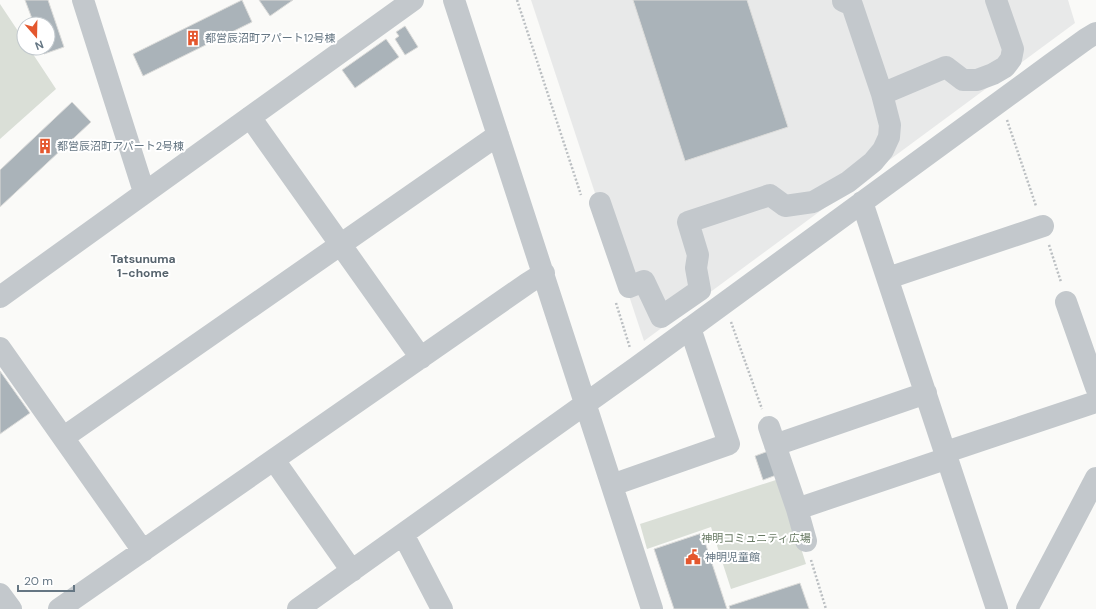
<svg xmlns="http://www.w3.org/2000/svg" width="1096" height="609" font-family="'DM Sans','Noto Sans JP',sans-serif">
<style>
.built{fill:#e8e9e9}
.green{fill:#dadfd7}
.building{fill:#aab3b9;stroke:#dcdcda}
.lines{fill:none;stroke-linecap:round;stroke-linejoin:round}
.path{stroke:#bbbfc2;stroke-width:2.5;stroke-dasharray:2 2;stroke-linecap:butt}
.minor{stroke:#c3c8cc;stroke-width:22}
.labels{text-anchor:middle;stroke-width:4;stroke-linejoin:round;paint-order:stroke}
.poi-label{font-size:11px;fill:#657683;stroke:#fff;text-anchor:start}
.park-label{font-size:11px;fill:#687a64;stroke:#fff}
.neighbourhood-label{font-size:12px;font-weight:bold;fill:#57646e;stroke:#fff}
</style>
<rect width="100%" height="100%" fill="#fafaf8"/>
<!-- built -->
<path class="built" d="M531,0H1068L1075,23L644,341Z"/>
<!-- green -->
<path class="green" d="M0,4L24,40V48H29L56,89L0,139Z
M779,479L806,564L731,589L711,527L647,549L640,524Z"/>
<!-- building -->
<path class="building" d="M25,0H48L64,47L44,54L42,48H48V24H34Z
M242,0L252,22L143,76L133,54Z
M259,0H293L270,16Z
M633,0H747L788,127L685,161Z
M405,26L418,47L405,55L395,39L399,36L396,32Z
M386,39L399,57L355,88L342,70Z
M72,102L91,122L0,207V170Z
M0,371L30,413L0,434Z
M771,450L779,474L763,480L755,456Z
M702,533L727,609H674L654,549Z
M800,583L809,609H730L729,606Z"/>
<g class="lines">
<!-- path -->
<path class="path" d="M517,0L581,195
M1007,120L1036,206
M1049,245L1061,282
M616,303L630,348
M731,322L762,409
M811,560L826,609"/>
<!-- minor -->
<path class="minor" d="M83,0L144,192
M454,0L652,609
M882,94L946,67L963,80H977L993,74L1005,67L1011,59L1013,49L996,0
M250,117L421,358
M862,202L997,609
M600,203L629,287L644,281L661,317L700,290L696,268L698,255L688,222L770,195L785,206L813,202L848,182L873,162L883,150L889,137L890,125L882,94L852,5L843,1V0
M888,278L1043,226
M0,297L413,0
M1066,302L1096,387
M0,348L143,551
M769,427L797,509L806,541
M64,437L498,135
M775,445L926,393
M946,452L1096,402
M274,460L352,571
M612,485L729,444L690,328
M797,509L948,458
M403,534L442,609
M0,594L11,609
M59,609L528,283L544,273
M298,609L637,367L1050,65L1086,39L1096,33
M1027,609L1096,478"/>
</g>
<!-- icons -->
<defs>
<g id="building-bare" transform="scale(1.2)"><path d="M-4-6H4V6H1V3H-1V6H-4ZM-2.5-4.3h1.7v1.8h-1.7ZM.8-4.3h1.7v1.8H.8ZM-2.5-1h1.7V.8h-1.7ZM.8-1h1.7V.8H.8Z" fill="#e4572e" stroke="#fff" stroke-width="2.5" paint-order="stroke"/></g>
<g id="civic-bare" transform="scale(1.2)"><path d="M-.6-6.5H3V-4.5H.6V-3L4-1V1h2V6H-6V1h2V-1L-.6-3ZM-1.2 2.5V6h2.4V2.5Z" fill="#e4572e" stroke="#fff" stroke-width="2.5" paint-order="stroke"/></g>
</defs>
<g fill-rule="evenodd">
<use href="#building-bare" x="193" y="38"/>
<use href="#building-bare" x="45" y="146"/>
<use href="#civic-bare" x="693" y="557"/>
</g>
<g class="labels">
<!-- poi labels -->
<g class="poi-label">
<text x="205" y="42">都営辰沼町アパート12号棟</text>
<text x="57" y="150">都営辰沼町アパート2号棟</text>
<text x="705" y="561">神明児童館</text>
</g>
<!-- park labels -->
<g class="park-label">
<text x="756" y="542">神明コミュニティ広場</text>
</g>
<!-- neighbourhood labels -->
<g class="neighbourhood-label">
<text x="143" y="263">Tatsunuma<tspan x="143" dy="14">1-chome</tspan></text>
</g>
</g>
<!-- north arrow -->
<g transform="translate(36 36) rotate(160)"><circle r="19" fill="#ffffff" stroke="#c1c8cd"/>
<path d="M0-3L7 15L0 10L-7 15Z" fill="#e4572e"/>
<text y="-6" font-size="11" font-weight="bold" text-anchor="middle" fill="#657683">N</text>
</g>
<!-- scale -->
<path d="M18 585v6h56v-6" fill="none" stroke="#657683" stroke-width="2"/>
<text x="24" y="585" font-size="12" fill="#657683" stroke="#ffffff" stroke-width="3" paint-order="stroke">20 m</text>
</svg>
